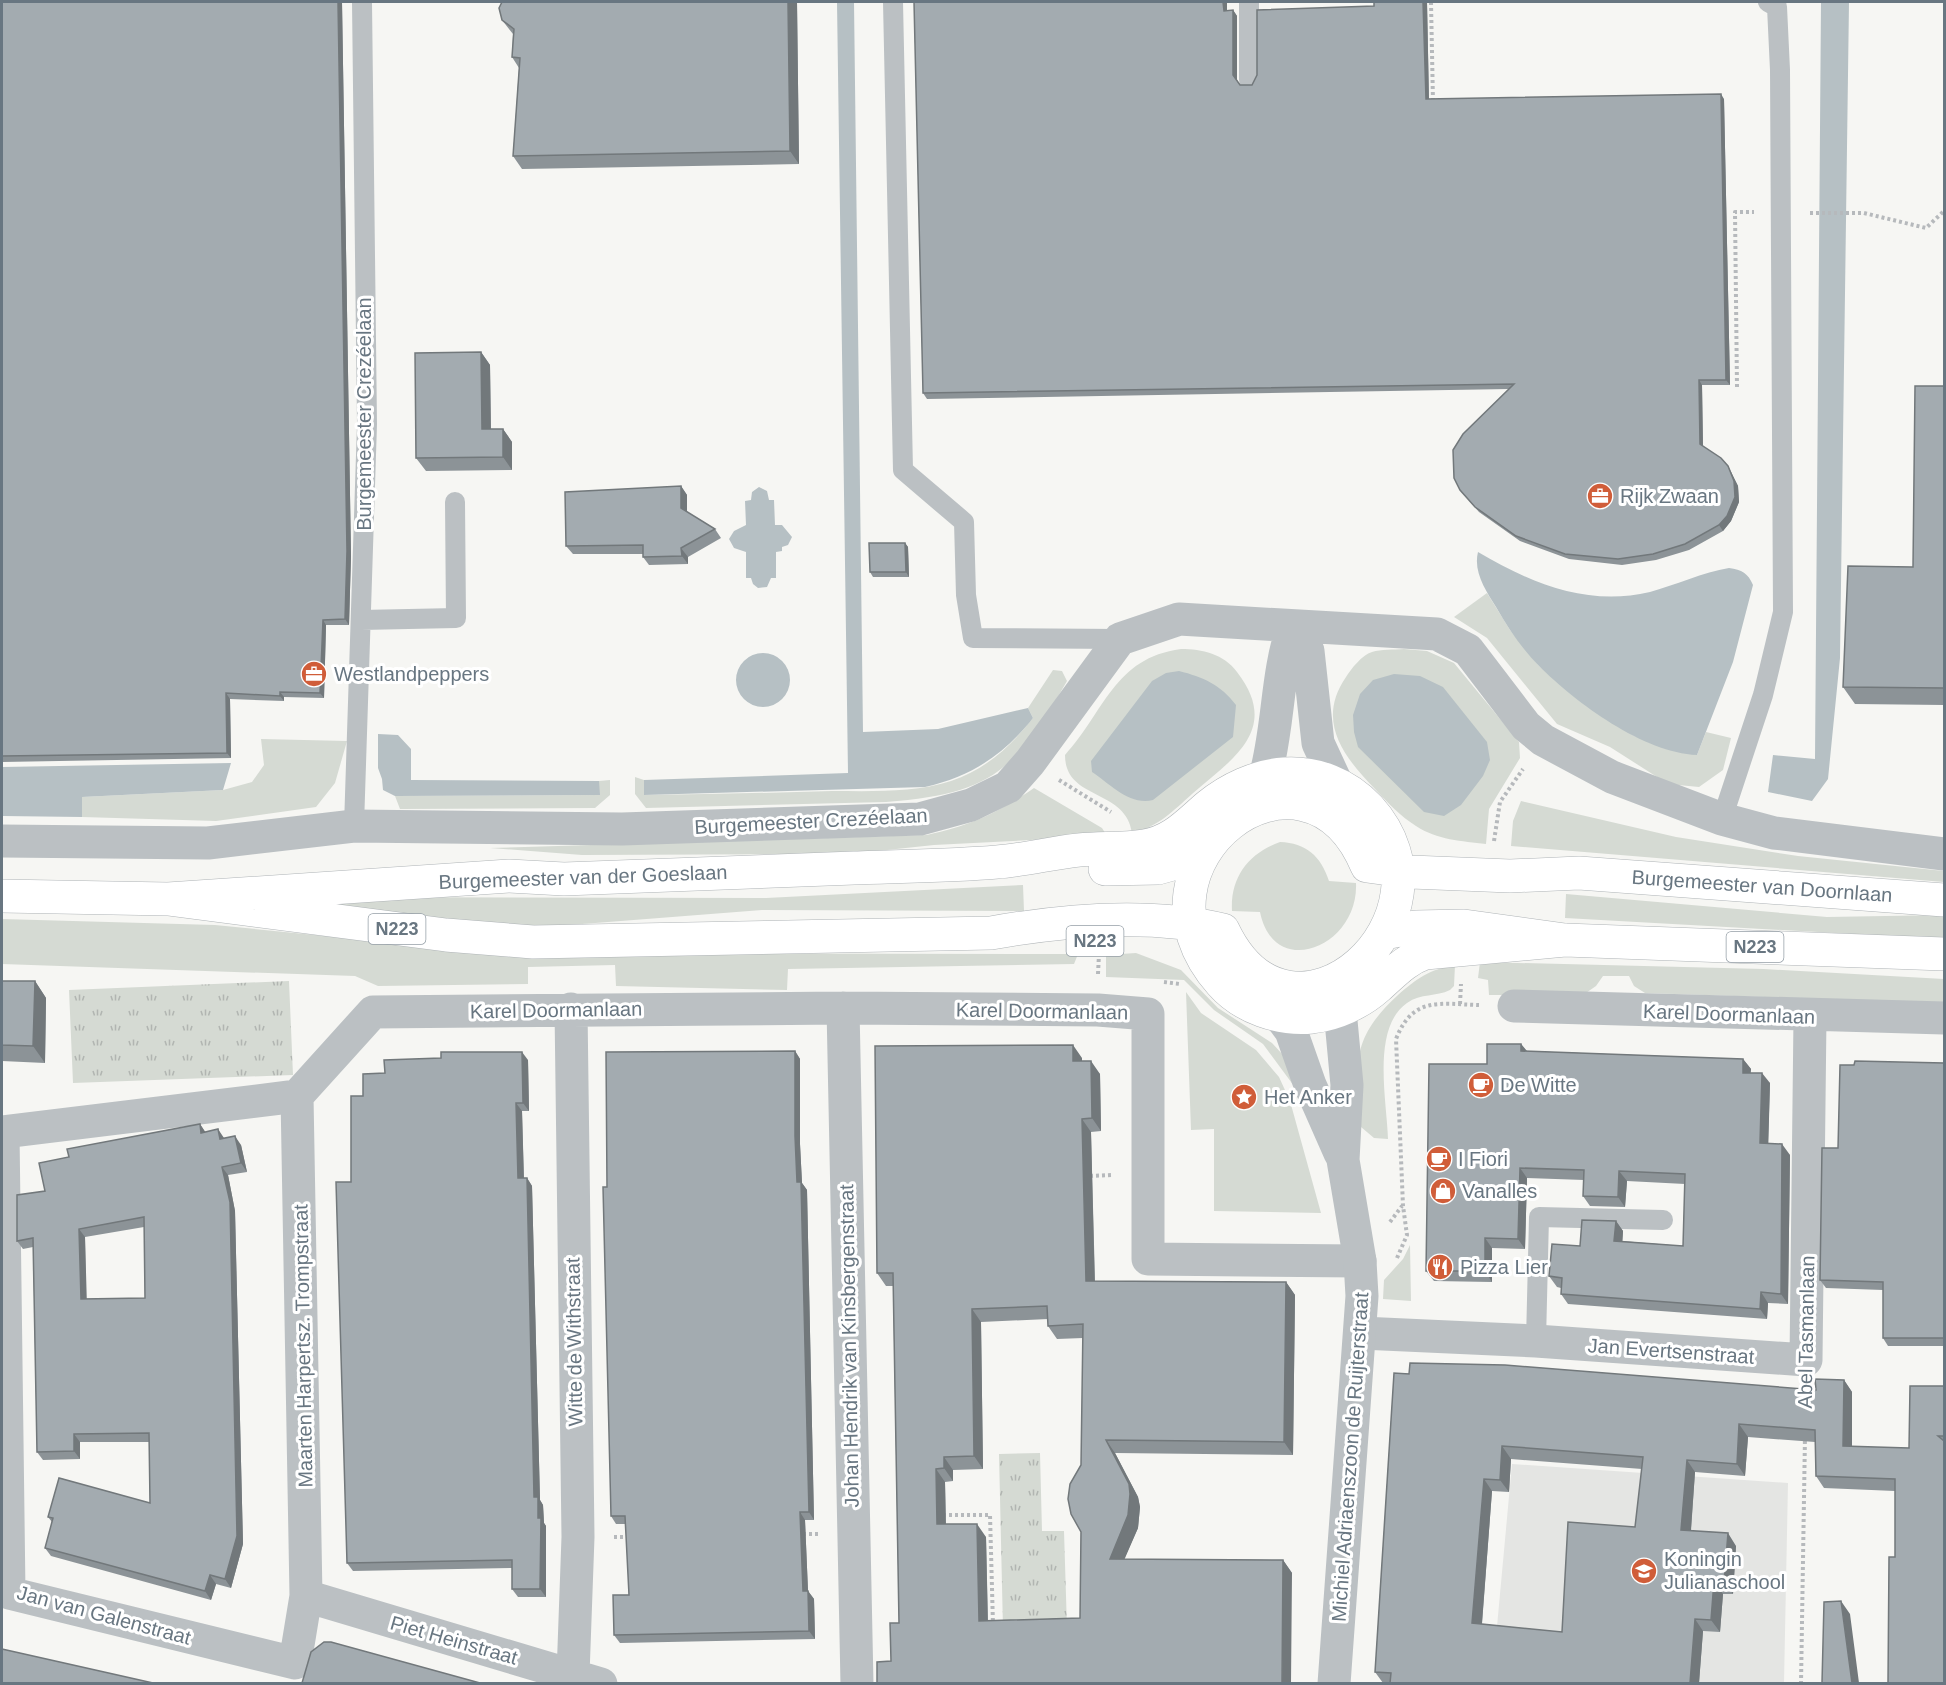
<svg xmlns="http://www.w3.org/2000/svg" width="1946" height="1685" font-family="Helvetica,sans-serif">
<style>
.built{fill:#e4e5e3}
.green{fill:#d5dad3}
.park{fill:url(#park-tufts)}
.water{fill:#b6c0c4}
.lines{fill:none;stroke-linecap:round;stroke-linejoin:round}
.primary-casing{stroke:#afb4b7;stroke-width:34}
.path{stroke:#b6b9bc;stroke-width:4;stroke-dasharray:3 3;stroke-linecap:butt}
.service{stroke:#bbc0c3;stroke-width:20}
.minor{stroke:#bbc0c3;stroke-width:33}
.tertiary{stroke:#bbc0c3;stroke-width:33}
.primary{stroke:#fff;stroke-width:33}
.wall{fill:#8c9397;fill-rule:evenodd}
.shaded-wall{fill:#72787b}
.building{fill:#a3abb0;stroke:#72787b;stroke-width:1.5;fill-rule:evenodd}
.labels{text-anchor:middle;stroke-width:6;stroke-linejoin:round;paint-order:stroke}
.shield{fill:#fff;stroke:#959fa7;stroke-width:1.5}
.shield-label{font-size:18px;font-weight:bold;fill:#687681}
.street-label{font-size:20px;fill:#687681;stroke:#fff}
.poi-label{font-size:20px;fill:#687681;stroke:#fff;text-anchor:start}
</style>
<defs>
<pattern id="park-tufts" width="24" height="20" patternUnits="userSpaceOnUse" patternTransform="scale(1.5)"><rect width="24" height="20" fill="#d5dad3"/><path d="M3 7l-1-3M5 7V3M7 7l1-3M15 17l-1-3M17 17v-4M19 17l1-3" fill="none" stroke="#b1b5b1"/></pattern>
</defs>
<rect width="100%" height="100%" fill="#f6f6f3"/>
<!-- built -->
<path class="built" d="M1512,1464L1788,1483L1784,1683H1503L1494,1659Z"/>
<!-- green -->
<path class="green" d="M1487,593L1510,630L1539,666L1572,694L1634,736L1697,755L1706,732L1731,738L1723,770L1699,787L1668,784L1610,747L1557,724L1487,638L1454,617Z
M1181,649C1202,649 1224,654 1237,672C1282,730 1231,760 1192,794C1173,811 1158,827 1132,833C1126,788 1065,801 1065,755C1105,711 1114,658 1181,649Z
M1404,649L1427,651L1454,663L1519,742L1520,758L1489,809L1486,844C1462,841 1437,840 1416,826C1400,816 1388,803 1375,789C1345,758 1315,722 1346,677C1351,669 1362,655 1372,652C1381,649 1394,650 1404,649Z
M1053,670L1062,671L1067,681C1015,771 992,794 886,802L646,808L635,794V777L644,780L645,795C707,794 770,793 832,791C870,791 914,793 951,781C985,770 1011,746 1033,718L1028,708Z
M261,739L347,741L335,783L316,807L216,821L82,817V797L223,790L252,782L264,765Z
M610,780V795L595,808L400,809L395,796L599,795V781Z
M1034,788L1102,828L1107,836L934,845L849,854L582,855L490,848L927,835C972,825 996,814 1034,788Z
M1521,801L1676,837L1798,856L1944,871V882L1511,846L1513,821Z
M1280,842C1306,843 1321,856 1329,881L1356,883C1359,947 1274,981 1260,912L1232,911C1230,877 1249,853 1280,842Z
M1023,885L1024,911L762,910L531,928L321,913L323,897L766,898Z
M1566,894L1827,917L1944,915V939L1565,918Z
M2,919L215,925L386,942L562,953L1078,954L1074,964L788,969L787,990L616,986L615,965L528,967V984L378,986L355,976L2,964Z
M1136,953L1181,970L1218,1008L1272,1043L1284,1056L1294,1086L1263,1044L1214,1010L1184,980L1106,977V955Z
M1480,962L1764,969L1944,979V1003L1645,993L1634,986L1629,976H1603L1596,986L1583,995H1489L1488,980L1478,978Z
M1455,965L1454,986L1450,990C1436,997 1421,993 1407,1003C1371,1028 1387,1101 1388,1139L1374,1138L1361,1127C1356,1066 1349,1040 1398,995C1416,979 1430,969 1455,965Z
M1186,992L1201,1013L1256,1050L1279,1077L1290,1101L1321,1213L1214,1211V1129L1191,1130Z
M1410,1245L1411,1301L1383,1299L1384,1280L1403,1259Z"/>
<!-- park -->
<path class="park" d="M289,981L293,1075L73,1083L69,990Z
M1040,1453L1042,1531H1064L1067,1628L1003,1629L999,1454Z"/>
<!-- water -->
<path class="water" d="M837,2H854L863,732L938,729L1028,708L1033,718C1004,755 970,777 925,787L644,795V780L848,773Z
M1821,2H1849L1840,658L1828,779L1812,801L1768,792L1773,755L1815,759Z
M759,487L767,491L769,500H774L775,525H782L792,537L788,545L782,547V551L776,552V578H771L767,587L758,588L753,584L751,578H746V552L734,548L729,539L734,531L746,525L745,501L751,500L752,492Z
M1478,552C1531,583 1587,607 1650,592C1676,585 1703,572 1729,568C1742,570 1748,573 1753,585L1733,662L1697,755C1644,753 1576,703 1539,666C1522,649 1508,628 1496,607C1486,591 1473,572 1478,552Z
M736 680a27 27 0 1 1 54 0a27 27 0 1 1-54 0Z
M1179,671C1203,677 1221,685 1236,705L1233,737L1153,800C1130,806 1110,784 1092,772L1091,761L1152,681L1166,673Z
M1394,674L1420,676L1443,687L1487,742L1490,760L1483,776L1461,805L1444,816L1424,812L1358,747L1354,732L1353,715L1360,694L1373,680Z
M378,734L398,735L411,749V780L599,781L600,795L395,796L383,790L382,779L378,768Z
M231,763L223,790L82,797V817L2,816V767Z"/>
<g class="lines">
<!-- primary casing -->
<g class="primary-casing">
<path id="primary" d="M1105,869L1158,868L1201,856
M2,896L168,899L509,876L564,879C661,875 758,871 854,868C902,866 950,866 997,862C1024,860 1052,853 1079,850C1101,848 1123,849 1144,846C1172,842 1188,823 1208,806C1229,789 1256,776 1284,774C1316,772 1347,784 1369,808C1467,916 1292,1075 1223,930C1149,912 1064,920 991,933L533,942L446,935L168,899
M1384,933L1416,927L1464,926L1565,940L1944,954
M1565,940L1425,953C1405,960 1394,973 1378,987C1360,1003 1336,1014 1312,1017C1279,1020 1243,1008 1221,983C1114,863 1305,717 1367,866L1411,872L1510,876L1579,873L1944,900"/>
</g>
<!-- path -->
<path class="path" d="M1431,2L1433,102
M1810,213H1864L1926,228L1944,211
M1737,387L1735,212H1754
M1059,780L1111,812
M1494,841L1500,802L1523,769
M1098,974L1099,954
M1164,982L1180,984
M1460,1004L1461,984
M1090,1176L1112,1175
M1390,1222L1402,1206
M1397,1258L1407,1235L1403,1206L1396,1039C1413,996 1439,1004 1479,1005
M943,1515H990L993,1625
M803,1534H819
M614,1537H630
M1801,1684L1805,1436"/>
<!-- service -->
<path class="service" d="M893,2L903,470L964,522L966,595L973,638L1120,639
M1249,80V2
M361,620L456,618L455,502
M1722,819L1763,695L1783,612L1780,70L1777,7L1768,2
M354,826L367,424L362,2
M1536,1341L1539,1217L1663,1220"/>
<!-- minor -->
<path class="minor" d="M1293,626L1308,651L1318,743L1337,784
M1265,777C1279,727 1276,675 1293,626
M2,841L208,843L354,826L622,829L920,819L971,805L1008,787L1030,762L1120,639L1179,619L1437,634L1468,650L1526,726L1543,740L1612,777L1722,819L1774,833L1944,854
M1514,1006L1944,1018
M843,1008L857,1684
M571,1009L578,1537L573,1675
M297,1096L306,1596L295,1663L9,1593L3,1132L297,1096L373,1012L843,1008L1098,1010L1148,1014V1259L1360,1261
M1361,1333L1536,1341L1806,1360L1810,1017
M306,1596L601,1684"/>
<!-- tertiary -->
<path class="tertiary" d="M1279,1015L1291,1031L1310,1085L1340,1153
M1334,1684L1362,1296L1360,1261L1343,1160L1347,1085L1340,1010"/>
<!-- primary -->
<use href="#primary" class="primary"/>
</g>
<!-- wall -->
<path class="wall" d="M2,2H342L351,556L349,625H326L324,698L284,697V701L230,699L231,758L2,762Z
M502,2H797L799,164L522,169L513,156L519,68L512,57L513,34L502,20Z
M914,2H1227V10H1233L1237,16V80L1240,85H1252L1374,6V2H1427L1429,99H1724L1730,385H1702L1703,446L1731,472L1738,486L1739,502L1731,521L1723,531L1689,550L1656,560L1622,565L1569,559L1520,541L1479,512L1460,490L1509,389L927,399L923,393Z
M481,352L490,365L491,429H503L512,442V470L426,471L416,458Z
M1944,386V705L1855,704L1843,687L1913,567Z
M681,486L687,495V512L715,529L721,538L688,557V564L649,565L643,557V554H573L566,546Z
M905,543L908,547L909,577H873L870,572Z
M2,981H35L46,998L45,1063L2,1061Z
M1521,1044L1527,1051L1743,1059L1751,1069L1750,1073L1770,1083L1768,1144L1790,1155L1788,1304L1768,1303L1767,1319L1568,1304L1561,1294V1288L1557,1287L1549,1276L1580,1246L1616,1221L1623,1231L1622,1241L1683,1246L1685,1184L1627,1181L1625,1207L1590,1206L1583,1196L1584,1180L1527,1178L1525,1249L1492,1248V1282L1434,1281L1426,1271Z
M795,1051L800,1059V1144L802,1183L807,1190L814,1520H805L808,1591L814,1599L815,1639L620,1643L614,1635L629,1595L626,1524H616L611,1516L607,1187Z
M1082,1058V1061L1100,1074L1101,1131L1091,1132L1095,1281L1286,1282L1295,1295L1293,1455L1115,1453L1138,1497L1140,1507L1138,1528L1124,1559L1283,1560L1292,1573L891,1661L899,1623L893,1286H886L877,1273ZM1048,1319V1326L1057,1339L1083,1338L1080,1618L988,1621L986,1537L946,1524L945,1482L953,1481V1470L983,1469L981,1322Z
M528,1060L529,1111H522L524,1178H527L532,1186L540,1500L543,1505L544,1523L546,1526V1597H518L512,1589V1568L353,1571L347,1563L351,1182L363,1096Z
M1944,1063V1346H1888L1883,1338V1290L1826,1288L1820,1280L1838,1148L1854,1065Z
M200,1124L205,1132L241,1145L247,1172L228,1175L235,1211L243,1544L231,1588L216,1584L211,1600L51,1556L45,1548L52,1522L48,1517L150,1503L149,1442H80V1459L43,1460L37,1452L33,1247L23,1249L17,1241L45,1191L69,1157ZM144,1227L145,1298L86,1299L85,1237Z
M1394,1373L1816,1390L1844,1380L1852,1392V1447L1909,1448L1944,1386V1683L1895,1557V1491L1824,1488L1816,1476L1815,1442L1748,1437L1745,1476L1695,1472L1691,1531L1736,1546L1733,1594H1723L1720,1632L1703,1631L1699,1683H1383L1375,1672ZM1511,1459L1642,1469L1635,1527L1562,1632L1482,1624L1492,1491L1509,1492Z"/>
<!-- shaded-wall -->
<path class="shaded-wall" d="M338,2H342L351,556L349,625L345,619Z
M788,2H797L799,164L790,151Z
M1223,2H1227V16L1224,11Z
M1423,2H1427L1429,104L1426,99Z
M1233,10L1237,16V80L1233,75Z
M1721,94L1724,99L1730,385L1726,380Z
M481,352L490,365L491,442L482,429Z
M1699,380L1702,385L1703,449L1700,444Z
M503,429L512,442V470L503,457Z
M1728,466L1738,486L1739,502L1731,521L1723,531L1719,525Z
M681,486L687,495V517L681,508Z
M905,543L908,547L909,577L906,572Z
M681,548L688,557V564L682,556Z
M323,620L326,625L324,698L320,693Z
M280,692L284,697V701L280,696Z
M226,693L230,699L231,758L227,753Z
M35,981L46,998L45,1063L33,1046Z
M1521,1044L1529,1054L1521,1051Z
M1073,1045L1082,1058V1074L1073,1061Z
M795,1051L800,1059V1144L802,1183L807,1190L814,1520L809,1512L795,1136Z
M522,1052L528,1060L529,1111L523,1103Z
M1743,1059L1751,1069L1750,1083L1743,1073Z
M1091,1061L1100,1074L1101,1131L1092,1118Z
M1762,1073L1770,1083L1768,1154L1760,1143Z
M516,1103L522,1111L524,1186L518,1178Z
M1082,1119L1091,1132L1095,1294L1086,1281Z
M200,1124L206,1133H201Z
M218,1129L224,1138L220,1139Z
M235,1136L241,1145L247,1172L241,1163Z
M1782,1144L1790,1155L1788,1304L1781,1294Z
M222,1167L228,1175L235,1211L243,1544L231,1588L225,1579Z
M1520,1168L1527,1178L1525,1249L1518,1239Z
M1619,1171L1627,1181L1625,1207L1618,1197Z
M527,1178L532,1186L540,1500L543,1505L544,1523L546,1526V1597L540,1589L534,1497Z
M1616,1221L1623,1231L1622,1251L1614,1241Z
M79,1229L85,1237L87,1307L81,1299Z
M1485,1238L1492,1248V1282L1485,1271Z
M1286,1282L1295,1295L1293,1455L1284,1442Z
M1761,1292L1768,1303L1767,1319L1760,1309Z
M972,1309L981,1322L983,1469L974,1456Z
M1844,1380L1852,1392V1459L1843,1446Z
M1739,1424L1748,1437L1745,1476L1737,1464Z
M74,1434L80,1442V1459L74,1451Z
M1106,1440L1115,1453L1138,1497L1140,1507L1138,1528L1119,1572L1110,1559Z
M1502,1446L1511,1459L1509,1492L1500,1480Z
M944,1457L953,1470V1481L944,1468Z
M1687,1460L1695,1472L1690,1542L1681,1530Z
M936,1469L945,1482L946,1538L937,1524Z
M1484,1479L1492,1491L1481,1635L1472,1623Z
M800,1512L805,1520L808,1591L814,1599L815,1639L809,1631L803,1591Z
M977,1524L986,1537L988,1634L979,1621Z
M1728,1533L1736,1546L1733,1594L1724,1582Z
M1283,1560L1292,1573L1291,1683H1282Z
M210,1575L216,1584L211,1600L205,1591Z
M1714,1581L1723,1594L1720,1632L1711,1620Z
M1841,1601L1850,1614L1859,1683H1852Z
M1695,1619L1703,1631L1699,1683H1690Z"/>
<!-- building -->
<path class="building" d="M2,2H338L347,551L345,619L323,620L320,693L280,692V696L226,693L227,753L2,756Z
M502,2H788L790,151L513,156L520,58L512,57L514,29L502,20L499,8Z
M914,2H1223L1224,11L1233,10V75L1240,85H1252L1257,75V10L1374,6V2H1423L1426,99L1721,94L1726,380H1699L1700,444L1721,458L1728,466L1734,481L1735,497L1727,516L1719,525L1685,544L1653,554L1618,559L1565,554L1516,536L1475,507L1460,490L1454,478L1453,450L1463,434L1514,384L923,393Z
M481,352L482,429H503V457L416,458L415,353Z
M1915,386H1944V688L1843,687L1848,566L1913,567Z
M681,486V508L715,529L681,548L682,556L643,557V545L566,546L565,492Z
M869,543H905L906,572H870Z
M2,981H35L33,1046L2,1045Z
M1487,1044H1521V1051L1743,1059V1073H1762L1760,1143L1782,1144L1781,1294L1761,1292L1760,1309L1561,1294L1562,1278L1549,1276L1552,1244L1580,1246L1582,1220L1616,1221L1614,1241L1683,1246L1685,1174L1619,1171L1618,1197L1583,1196L1584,1170L1520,1168L1518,1239L1485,1238V1271H1426L1429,1064H1487Z
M1073,1045V1061H1091L1092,1118L1082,1119L1086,1281L1286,1282L1284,1442L1106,1440L1129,1484L1130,1494L1128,1515L1110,1559L1283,1560L1282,1683H877V1662L891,1661L890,1623H899L893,1273H877L875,1046ZM1047,1306L1048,1326L1083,1324L1081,1465L1070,1484L1068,1499L1071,1514L1081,1532L1080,1618L979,1621L977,1524H937L936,1469L944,1468V1457L974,1456L972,1309Z
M795,1051V1136L797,1182H801L809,1512H800L803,1591H808L809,1631L614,1635L613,1595H629L625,1516H611L603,1187H607L606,1052Z
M441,1052H522L523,1103H516L518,1178H527L534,1497H538V1518H541L540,1589H512V1560L347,1563L336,1182H351V1096H363V1074L385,1073L384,1060L441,1058Z
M1855,1061L1944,1063V1338H1883V1282L1820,1280L1822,1148H1838L1840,1065H1854Z
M200,1124L201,1133L218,1129L220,1139L235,1136L241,1163L222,1167L230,1202L237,1536L225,1579L210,1575L205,1591L45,1548L53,1518L48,1517L59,1478L150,1503L149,1433L74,1434V1451L37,1452L33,1238L17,1241V1195L45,1191L39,1163L69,1157L67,1149ZM144,1217L145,1298L81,1299L79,1229Z
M1410,1363L1505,1365L1816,1390L1815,1379L1844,1380L1843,1446L1909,1448L1910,1386H1944V1436H1938L1944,1441V1683H1888L1889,1557H1895V1479L1816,1476L1815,1430L1739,1424L1737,1464L1687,1460L1681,1530L1728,1533L1724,1582L1714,1581L1711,1620L1695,1619L1690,1683H1390L1391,1673L1375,1672L1394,1373L1409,1374ZM1502,1446L1643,1457L1635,1527L1568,1522L1562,1632L1472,1623L1484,1479L1500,1480Z
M1841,1601L1852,1683H1822L1824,1602Z
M324,1642H331L480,1683H302L311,1652Z
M2,1649L153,1683H2Z"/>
<!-- icons -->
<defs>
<g id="office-disc" transform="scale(1.35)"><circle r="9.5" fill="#d05d39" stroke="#fff"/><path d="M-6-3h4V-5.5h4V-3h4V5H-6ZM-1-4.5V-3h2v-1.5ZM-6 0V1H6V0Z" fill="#fff"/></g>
<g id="cafe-disc" transform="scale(1.35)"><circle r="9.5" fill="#d05d39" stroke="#fff"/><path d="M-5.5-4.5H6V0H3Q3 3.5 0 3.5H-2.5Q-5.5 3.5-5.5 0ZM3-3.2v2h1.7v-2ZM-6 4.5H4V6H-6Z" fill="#fff"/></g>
<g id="sight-disc" transform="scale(1.35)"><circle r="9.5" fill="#d05d39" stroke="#fff"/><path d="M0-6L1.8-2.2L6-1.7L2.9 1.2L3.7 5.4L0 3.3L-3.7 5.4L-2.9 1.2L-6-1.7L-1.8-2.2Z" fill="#fff"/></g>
<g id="shop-disc" transform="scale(1.35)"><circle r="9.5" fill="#d05d39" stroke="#fff"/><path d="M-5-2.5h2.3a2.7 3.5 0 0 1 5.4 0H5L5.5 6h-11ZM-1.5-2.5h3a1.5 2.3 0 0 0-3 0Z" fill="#fff"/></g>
<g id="restaurant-disc" transform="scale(1.35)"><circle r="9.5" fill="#d05d39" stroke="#fff"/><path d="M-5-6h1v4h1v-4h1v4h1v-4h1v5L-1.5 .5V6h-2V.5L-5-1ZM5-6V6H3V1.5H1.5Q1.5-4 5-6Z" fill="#fff"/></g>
<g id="school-disc" transform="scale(1.35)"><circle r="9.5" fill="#d05d39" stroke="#fff"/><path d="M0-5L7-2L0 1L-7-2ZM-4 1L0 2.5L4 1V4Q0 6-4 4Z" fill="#fff"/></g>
</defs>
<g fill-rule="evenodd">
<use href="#office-disc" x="1600" y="496"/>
<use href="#office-disc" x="314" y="674"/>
<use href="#cafe-disc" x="1481" y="1085"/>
<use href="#sight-disc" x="1244" y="1097"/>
<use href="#cafe-disc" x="1439" y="1159"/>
<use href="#shop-disc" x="1443" y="1191"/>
<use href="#restaurant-disc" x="1440" y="1267"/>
<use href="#school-disc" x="1644" y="1571"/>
</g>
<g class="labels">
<!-- shield labels -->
<g class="shield">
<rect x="368.5" y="914" width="57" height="30" rx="4.5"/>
<rect x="1066.5" y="926" width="57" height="30" rx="4.5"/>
<rect x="1726.5" y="932" width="57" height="30" rx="4.5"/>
</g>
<g class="shield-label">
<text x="397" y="935">N223</text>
<text x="1095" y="947">N223</text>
<text x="1755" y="953">N223</text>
</g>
<!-- street labels -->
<g class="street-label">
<text transform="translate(364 414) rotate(-90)" y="7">Burgemeester Crezéelaan</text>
<text transform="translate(811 821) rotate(-3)" y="7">Burgemeester Crezéelaan</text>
<text transform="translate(583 877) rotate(-2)" y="7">Burgemeester van der Goeslaan</text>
<text transform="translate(1762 886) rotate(4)" y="7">Burgemeester van Doornlaan</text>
<text transform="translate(556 1010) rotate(-1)" y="7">Karel Doormanlaan</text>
<text transform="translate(1042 1011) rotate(1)" y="7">Karel Doormanlaan</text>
<text transform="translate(1729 1014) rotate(2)" y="7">Karel Doormanlaan</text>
<text transform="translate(1806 1332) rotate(-89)" y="7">Abel Tasmanlaan</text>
<text transform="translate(574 1342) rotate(-91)" y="7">Witte de Withstraat</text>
<text transform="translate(303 1346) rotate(-91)" y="7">Maarten Harpertsz. Trompstraat</text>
<text transform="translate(849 1346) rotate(-91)" y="7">Johan Hendrik van Kinsbergenstraat</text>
<text transform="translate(1671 1351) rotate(4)" y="7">Jan Evertsenstraat</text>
<text transform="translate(1350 1457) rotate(-86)" y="7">Michiel Adriaenszoon de Ruijterstraat</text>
<text transform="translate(104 1615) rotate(15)" y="7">Jan van Galenstraat</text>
<text transform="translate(454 1640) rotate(16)" y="7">Piet Heinstraat</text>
</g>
<!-- poi labels -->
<g class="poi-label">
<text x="1620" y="503">Rijk Zwaan</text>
<text x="334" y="681">Westlandpeppers</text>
<text x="1500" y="1092">De Witte</text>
<text x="1264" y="1104">Het Anker</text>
<text x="1458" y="1166">I Fiori</text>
<text x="1462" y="1198">Vanalles</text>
<text x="1460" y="1274">Pizza Lier</text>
<text x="1664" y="1566">Koningin<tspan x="1664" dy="23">Julianaschool</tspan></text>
</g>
</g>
<!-- border -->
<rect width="1946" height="1685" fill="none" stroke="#687681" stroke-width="6"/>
</svg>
